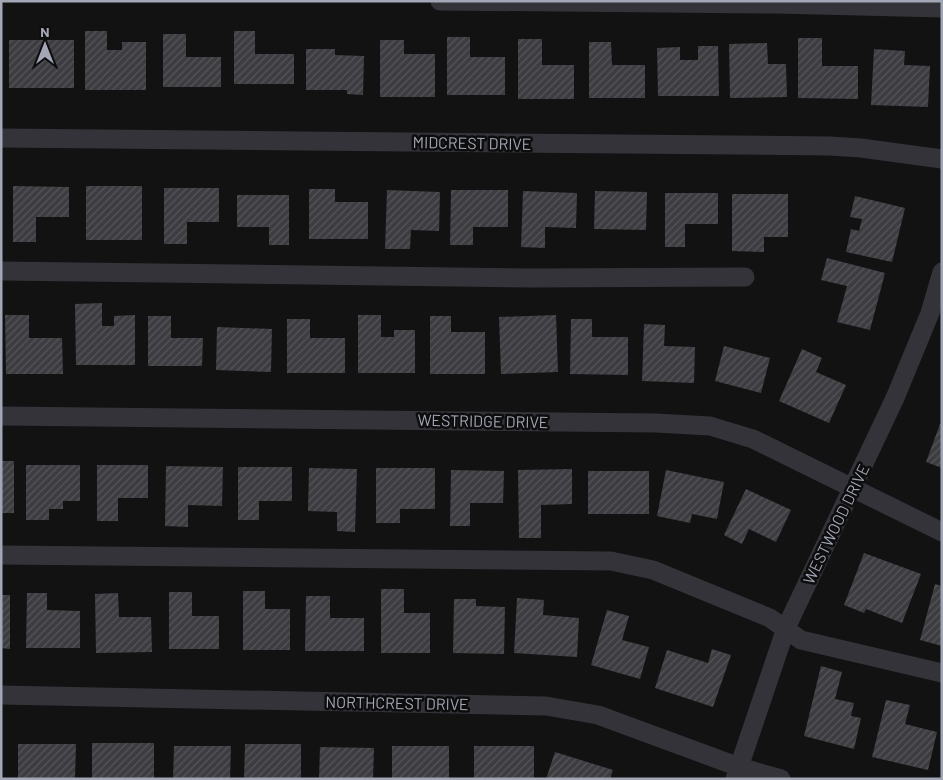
<svg xmlns="http://www.w3.org/2000/svg" width="943" height="780" font-family="Barlow,sans-serif">
<style>
.building{fill:url(#building-hatch)}
.lines{fill:none;stroke-linecap:round;stroke-linejoin:round}
.minor{stroke:#333339;stroke-width:19}
.labels{text-anchor:middle;stroke-width:5;stroke-linejoin:round;paint-order:stroke}
.street-label{font-size:16px;fill:#a3a7b5;stroke:#0d0d0e}
</style>
<defs>
<pattern id="building-hatch" width="6" height="6" patternUnits="userSpaceOnUse" patternTransform="scale(1.25)"><rect width="6" height="6" fill="#3c3c41"/><path d="M-1 1l2-2M0 6l6-6M5 7l2-2" fill="none" stroke="#55555a"/></pattern>
</defs>
<rect width="100%" height="100%" fill="#121213"/>
<!-- building -->
<path class="building" d="M85,31H107V50H122V42H146V90H85Z
M234,31H255V54H294V84H234Z
M163,34H186V57H221V87H163Z
M447,37H470V57H505V95H447Z
M798,38H822V66H858V99L798,98Z
M518,39H542V65H574V99H518Z
M9,40H74V88H9Z
M380,40H404V54H435V97H380Z
M589,42H611L612,65H645V98H589Z
M767,43L768,64H786L787,97L730,98L729,44Z
M698,46H718L719,96H658L657,48L680,47V60H698Z
M306,49H335V55L364,56L363,95L347,94V90H306Z
M874,49L905,51L904,65L930,66L928,107L871,105Z
M13,186L69,187V217H36V242H13Z
M86,186H142V240H86Z
M164,188H219V222H187V244H164Z
M309,189H335V202H368V239H309Z
M387,190L440,192L439,231L411,230L410,249H385Z
M451,190H508V227H473V245H450Z
M523,191L577,193L576,228L545,227V248L521,247Z
M595,191L647,192L646,230L594,229Z
M665,193H718V224H685V247H665Z
M732,194H788V237H764V252L732,251Z
M237,195H289V245H269V227H237Z
M855,196L905,208L892,262L846,252L851,229L859,231L862,219L850,217Z
M827,258L885,273L870,330L837,322L847,286L821,280Z
M102,303V326H114V316L135,315V365H76L75,304Z
M5,315H29V338H62L63,374H6Z
M358,315H381V337H394V330H415V373H358Z
M556,315L558,372L501,374L499,317Z
M148,316H171V338H203L202,366H148Z
M430,316H451V332H485V374H430Z
M287,319H310V338H345V373H287Z
M571,319H592V337H628V375L570,374Z
M644,324L665,325L664,346L695,347L694,383L642,381Z
M217,327L272,329L271,372L216,370Z
M724,346L770,358L761,393L715,381Z
M802,349L822,358L816,372L846,385L829,423L779,401Z
M940,424H942V468L926,462Z
M1,461H14V513H1Z
M26,465H80V501H63V509H49V520H26Z
M97,465H148V498H118V521H97Z
M166,466L223,467L222,506L188,505V527L165,526Z
M238,467H292V501H259V520H238Z
M309,468L357,469L355,532L337,531V512L308,511Z
M376,468H435V509H400V523H376Z
M572,469V504L541,505V538H519L518,470Z
M451,470L504,471L503,503H470V526H450Z
M666,470L724,482L717,519L692,514L690,523L657,516Z
M588,471H649V514H588Z
M746,489L791,510L776,542L749,529L742,544L724,535Z
M864,553L921,574L902,623L866,609L864,613L844,605Z
M935,584L942,586V646L920,640Z
M381,589H404V613H430V653H381Z
M243,591H265V609H290V650H243Z
M169,592H192V616H219V649H169Z
M27,593H47V610L80,611V648H26Z
M118,593L119,617H151L152,652L96,653L95,594Z
M1,595H10V649L1,648Z
M306,596H330V618H364V651H305Z
M517,598L544,600L543,615L579,618L577,657L514,653Z
M454,599H476V606L505,607L504,654L453,653Z
M607,610L629,616L622,640L649,647L640,679L591,665Z
M712,649L731,655L713,707L655,688L667,650L708,663Z
M821,666L842,672L835,699L854,703L851,716L861,718L854,749L804,736Z
M886,700L910,705L905,724L937,732L928,770L872,757Z
M92,743H154V779H92Z
M18,744H76L75,778L18,779Z
M245,744H301V779H244Z
M174,746H231L230,779H173Z
M392,746H449V778L392,779Z
M474,746H534V779H474Z
M320,747L374,748L373,779H319Z
M555,752L613,770L610,779H546Z"/>
<g class="lines">
<!-- minor -->
<path class="minor" d="M440,1L776,4L942,8
M1,138L830,146L861,148L942,159
M1,271L531,278L745,277
M1,416L656,423L710,426L753,439L942,532
M1,555L611,561L653,570L770,618L801,640L942,673
M1,695L546,706L598,715L739,767L781,779
M735,779L786,628L895,398L930,313L942,272"/>
</g>
<g class="labels">
<!-- street labels -->
<g class="street-label">
<text transform="translate(472 143) rotate(1)" y="6">MIDCREST DRIVE</text>
<text transform="translate(483 421) rotate(1)" y="6">WESTRIDGE DRIVE</text>
<text transform="translate(836 524) rotate(-64)" y="6">WESTWOOD DRIVE</text>
<text transform="translate(397 703) rotate(1)" y="6">NORTHCREST DRIVE</text>
</g>
</g>
<!-- border -->
<rect width="943" height="780" fill="none" stroke="#a3a7b5" stroke-width="5"/>
<!-- north arrow -->
<g transform="translate(45 45)" stroke="#0d0d0e" stroke-width="4" paint-order="stroke">
<path d="M0-4L9 19L0 12L-9 19Z" fill="#a3a7b5"/>
<text y="-8" font-size="14" font-weight="bold" text-anchor="middle" fill="#a3a7b5">N</text>
</g>
</svg>
